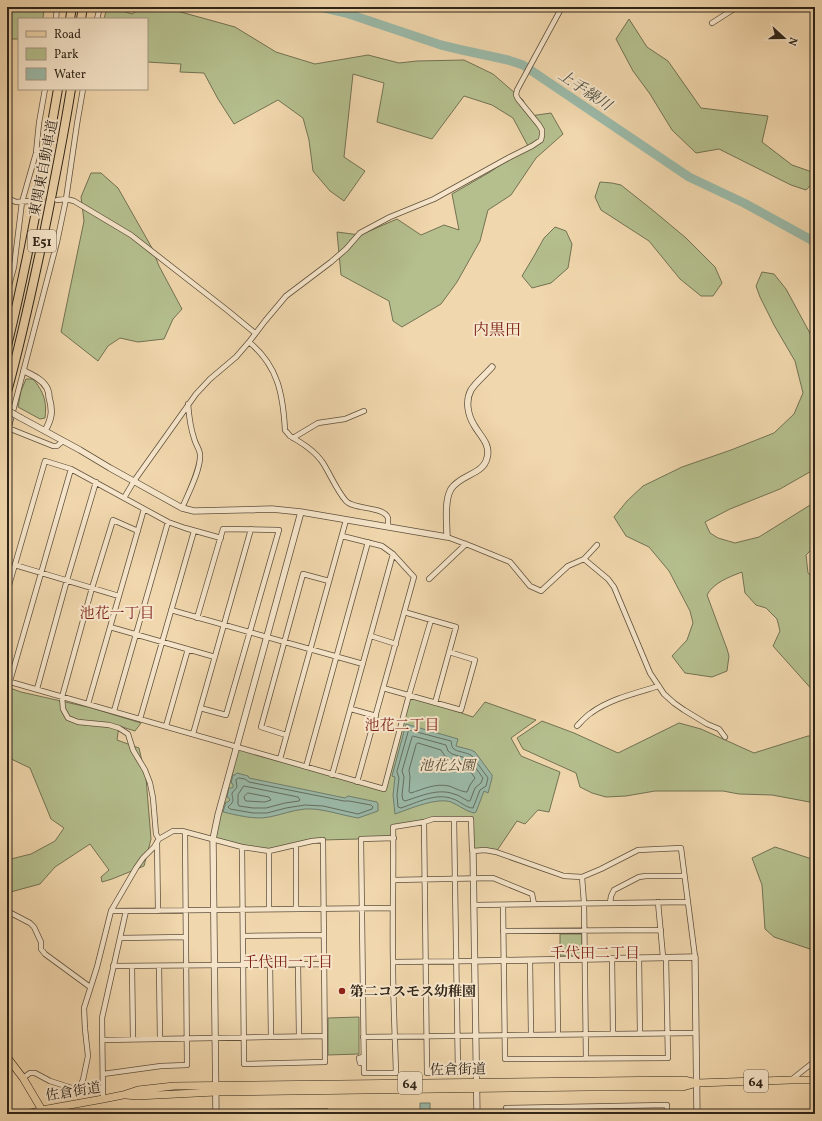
<svg xmlns="http://www.w3.org/2000/svg" width="822" height="1121" font-family="Vollkorn,'Noto Serif JP',serif">
<style>
.green{fill:#b5bf8e;stroke:#727253}
.water{fill:#9bbaa9;stroke:#6f7e6f}
.lines{fill:none;stroke-linecap:round;stroke-linejoin:round}
.shore{stroke:#646f60;stroke-width:1}
.river{stroke:#9bbaa9;stroke-width:9}
.minor-tunnel{stroke:#cab38f;stroke-width:4.5;stroke-dasharray:4.5 2;stroke-linecap:butt}
.minor-casing{stroke:#5f513d;stroke-width:6}
.tertiary-casing{stroke:#5f513d;stroke-width:7}
.primary-casing{stroke:#2e2418;stroke-width:8}
.motorway-casing{stroke:#2e2418;stroke-width:10}
.minor{stroke:#f6e5ca;stroke-width:4.5}
.tertiary{stroke:#f6e5ca;stroke-width:5.5}
.primary{stroke:#f1d7ad;stroke-width:7}
.motorway{stroke:#f1d7ad;stroke-width:8}
.tertiary-bridge-casing{stroke:#5f513d;stroke-width:7;stroke-linecap:butt}
.tertiary-bridge{stroke:#f6e5ca;stroke-width:5.5}
.poi-dot{fill:#8f2418;stroke:#f6e5ca;stroke-width:1.5}
.labels{text-anchor:middle;stroke-width:4;stroke-linejoin:round;paint-order:stroke}
.shield{fill:#f6e5ca;stroke:#6a5e4d;stroke-width:1}
.shield-label{font-size:13px;font-weight:bold;fill:#2e2418}
.street-label{font-size:14px;fill:#2e2418;stroke:#f6e5ca}
.park-label{font-size:14px;font-style:italic;fill:#504b36;stroke:#f6e5ca}
.poi-label{font-size:14px;font-weight:bold;fill:#2e2418;stroke:#f6e5ca;text-anchor:start}
.water-label{font-size:15px;font-style:italic;fill:#4f5144;stroke:#f6e5ca}
.neighbourhood-label{font-size:15px;fill:#7a1f14;stroke:#f6e5ca}
.quarter-label{font-size:16px;fill:#7a1f14;stroke:#f6e5ca}
</style>
<rect width="100%" height="100%" fill="#f1d7ad"/>
<filter id="stains"><feTurbulence type="fractalNoise" baseFrequency=".005" numOctaves="4"/><feColorMatrix values="0 0 0 0 .2 0 0 0 0 .09 0 0 0 0 .02 0 0 0 .5 -.17"/></filter>
<radialGradient id="worn" r=".72"><stop offset=".6" stop-color="#630" stop-opacity="0"/><stop offset="1" stop-color="#630" stop-opacity=".3"/></radialGradient>
<!-- green -->
<path class="green" d="M7,7H44L43,19H19V39H7Z
M107,7H110L132,14L143,7H152L177,11L235,27L276,52L315,64L368,55L399,63L417,61L464,60L493,74L523,100L530,116L551,113L563,134L536,158L511,195L488,210L480,241L457,282L441,304L402,327L393,321L389,301L341,275L337,232L360,235L397,219L421,235L444,225L459,230L452,194L490,172L528,146L513,118L492,105L464,96L432,139L377,122L384,83L353,74L344,157L365,171L344,201L330,191L313,171L309,140L303,118L278,100L234,124L218,99L204,73L180,72L181,64L147,62V19H104Z
M629,19L647,47L668,61L701,108L768,116L762,142L792,165L815,173V181L806,190L791,185L719,149L696,153L672,130L650,94L633,71L616,39Z
M91,173H101L118,188L152,248L159,266L182,309L173,319L164,339L138,342L120,338L108,346L98,361L61,332L84,221L81,197Z
M600,182L612,183L621,185L655,212L686,238L715,267L722,283L713,296H701L680,279L649,241L601,210L595,197Z
M555,227L566,231L572,244L568,268L551,283L532,288L522,276L534,256L544,238Z
M762,272L774,274L786,289L812,337L815,346V469L780,489L730,509L705,522L710,533L718,538L735,543L759,537L815,502V546L806,555L808,573L815,579V693L773,646L780,631L777,619L766,608L756,605L745,593L742,572C729,577 713,583 707,595L727,649L729,656L727,671L712,677L685,673L672,656L687,640L693,623L690,611L669,571L649,547L626,536L614,517L627,501L643,486L682,467L731,450L774,433L794,414L803,393L795,361L774,325L760,297L756,286Z
M26,379H33C44,392 47,402 45,418L40,419L18,407L21,391Z
M7,687L21,692L92,708L141,723L135,731L119,726L117,740L139,748L146,778L151,839L144,866L112,879L102,882L101,877L109,870L90,844L55,867L40,884L7,893V860L31,854L55,841L64,828L51,819L30,768L7,757Z
M409,695L473,717L485,702L536,720L511,738L521,756L560,772L549,812L538,810L525,824L517,821L496,852L472,850L471,822L454,819H433L394,826V838L323,840L269,851L213,839L236,747L383,789Z
M542,721L574,733L618,753L679,723L701,729L754,753L808,736H815V803L772,795L739,794L723,791H655L626,796L606,797L592,793L580,787L576,773L523,749L517,738Z
M775,847L815,860V955L810,949L774,937L765,929L762,885L752,858Z
M560,934H582V956H560Z
M359,1017V1054L328,1055V1018Z"/>
<!-- water -->
<path class="water" d="M406,724L458,739L456,746L471,750L475,752L492,775V778L488,793L484,791L476,812L474,813C465,811 459,805 451,802C437,797 409,809 395,814L393,795L395,777L392,776Z
M237,773L248,776L249,778L345,798L348,796L377,802L378,804V811L358,818L353,817C337,814 321,808 305,809C292,810 281,815 269,817C254,820 237,815 223,812L226,802H228L230,800L229,798L227,797L229,788H232L233,787V784L231,783L233,775H235Z
M420,1103H430V1114H420Z"/>
<g class="lines">
<!-- shore -->
<path class="shore" d="M409,730L451,741C452,743 451,746 453,748C455,752 468,752 472,756L488,778L486,786L480,790L473,808C466,808 460,801 453,799C437,792 416,803 401,808L398,807L397,795L399,778L397,772Z
M413,736L446,745L448,751L452,754L469,759L483,778L481,783L475,788L470,801H468C464,799 459,795 454,794C438,788 421,796 405,801L403,800L402,795L404,777L402,771L412,737Z
M418,743L441,750L445,756L449,759L465,764L475,778L470,785L467,792C462,792 455,788 449,786C436,783 423,789 411,793L409,792L410,777L409,770L416,745Z
M239,778L245,779L249,782L344,801H349L371,805L373,807L372,809L358,814L323,806L305,805L286,808L267,813H253L230,809L228,807C236,800 232,800 232,793L237,787L236,780Z
M244,786L298,797L300,800L299,801L285,803L266,808H253L239,806L238,804V795Z
M248,793L269,797L271,800L265,802L246,801L245,800L244,797Z"/>
<!-- river -->
<path class="river" d="M320,7L346,13L441,45L462,50L508,60L523,65L689,177L744,203L815,242"/>
<!-- minor-tunnel -->
<path class="minor-tunnel" d="M30,201L53,200"/>
<!-- minor casing -->
<g class="minor-casing">
<path id="minor" d="M56,19L57,7
M97,19L100,7
M712,23L737,7
M7,198L16,202L30,201
M57,200L66,199L74,201L131,235L227,310L255,333
M7,293L14,267L22,202L36,153L39,123L45,89
M249,342C278,366 283,394 285,430L290,436C302,443 315,451 323,463C330,474 337,491 346,501C354,510 384,506 388,518C388,521 388,524 388,527
M8,428L53,446H57L63,441
M7,434L57,242L66,199L77,124L83,89
M293,438L318,423L345,419L364,411
M124,498L134,481L196,394L210,379L236,357L249,342L265,321L286,296L331,262L346,249L360,233L390,217L434,199L510,157L532,146L541,140L542,135V130L539,125L518,99L516,95L517,90L562,7
M182,508C188,494 201,469 200,455C200,449 195,444 194,438C190,427 189,416 188,404
M138,531L113,520L92,588L62,697L63,709L68,718L78,722L109,725L119,728L128,734L133,750L145,770L150,783L153,798L156,834L159,839
M342,536L382,546L393,554L414,577L357,782
M447,537L471,546L510,562L530,586L541,591L568,566L584,559L597,545
M584,559L608,579L614,587L650,673L664,694L674,703L684,710L707,724L719,729L725,737
M15,565L119,596
M429,579L466,544
M7,592L45,461L71,469L168,522L185,528L221,538
M171,610L363,664
M404,612L456,627L435,703
M197,618L223,529L279,530L226,715L200,708
M110,627L215,657
M371,636L396,644
M7,681L384,789L409,695L431,620
M10,681L71,469
M383,688L461,710L475,660L449,652
M37,689L67,580L96,482
M88,704L144,509
M351,709L376,716
M114,711L168,522
M140,719L194,531
M166,726L188,649
M577,726C581,722 586,716 591,713C610,699 636,693 659,686
M193,734L251,529
M286,735L261,727L303,574L329,581
M280,759L346,520
M306,767L368,542
M332,775L393,554
M424,822L427,1073L458,1072L454,819
M394,838L361,839L364,1073H396C395,1036 393,1000 393,963C392,918 394,872 393,827L424,822L433,819H471L472,850L473,851L485,850L496,852L564,876L582,877L601,869L638,850L681,848L695,957
M157,842L158,911
M296,845V908
M269,851V909
M582,877L584,903L586,1059
M393,880L493,878L532,894L534,904
M658,902L663,957
M610,903L611,896L614,890L639,877L646,876H684
M474,905L688,902
M503,905L505,1059L668,1058L666,958
M7,911L30,923L34,927L41,942V949L45,954L90,987
M111,911L393,908
M503,931L661,930
M243,936L323,935
M120,938L186,937
M612,958L613,1034
M639,958L640,1034
M557,959L558,1035
M530,960L531,1035
M393,962L475,961
M270,964L271,1037
M298,964L299,1036
M113,966L324,964
M132,966L133,1039
M159,966L160,1039
M363,1037L696,1033
M102,1040L325,1036
M360,1063L359,1058L363,1057
M103,1074L161,1066L187,1065L185,832
M23,1078L30,1073H35L50,1081L78,1090L103,1088
M791,1080L815,1061
M78,1090L83,1080L88,1056L85,1029L84,1008L97,967L111,911L136,868L143,858L154,847L159,839L173,831H182L242,847L269,851L312,841L323,840L325,1062L244,1064L242,847
M103,1099L102,1018L126,911
M586,1107V1114
M168,1114L188,1112V1114
M245,1114V1112L326,1111V1114
M506,1114V1108L667,1105V1114"/>
</g>
<!-- tertiary casing -->
<g class="tertiary-casing">
<path id="tertiary" d="M24,371C32,375 42,379 47,388C48,390 49,394 49,397C53,411 52,418 45,431
M21,418L80,450L110,468L182,508L194,511L272,509L301,512L447,537C447,524 444,501 451,489C461,474 483,475 487,458C491,444 480,436 474,425C468,415 465,401 471,390C476,382 485,375 492,367
M473,851L477,1114
M475,961L695,957L697,1114
M23,1114L42,1110L45,1114
M216,1114L213,839L218,815L301,512"/>
</g>
<!-- primary casing -->
<g class="primary-casing">
<path id="primary" d="M7,1057L23,1078L42,1110L103,1099L123,1095L138,1090L174,1086L684,1080L697,1083
M126,1095L137,1096L216,1092L588,1087H683L697,1083L791,1080H815"/>
</g>
<!-- motorway casing -->
<g class="motorway-casing">
<path id="motorway" d="M70,19L72,7
M81,19L83,7
M7,346C28,261 43,175 58,89
M7,392C21,341 32,290 43,238C53,189 63,139 71,89"/>
</g>
<!-- minor -->
<use href="#minor" class="minor"/>
<!-- tertiary -->
<use href="#tertiary" class="tertiary"/>
<!-- primary -->
<use href="#primary" class="primary"/>
<!-- motorway -->
<use href="#motorway" class="motorway"/>
<!-- tertiary-bridge casing -->
<g class="tertiary-bridge-casing">
<path id="tertiary-bridge" d="M7,410L21,418"/>
</g>
<!-- tertiary-bridge -->
<use href="#tertiary-bridge" class="tertiary-bridge"/>
</g>
<!-- markers -->
<circle class="poi-dot" cx="342" cy="991" r="4"/>
<g class="labels">
<!-- shield labels -->
<g class="shield">
<rect x="28" y="230" width="28" height="22" rx="3"/>
<rect x="744" y="1070" width="24" height="22" rx="3"/>
<rect x="398" y="1072" width="24" height="22" rx="3"/>
</g>
<g class="shield-label">
<text x="42" y="246">E51</text>
<text x="756" y="1086">64</text>
<text x="410" y="1088">64</text>
</g>
<!-- street labels -->
<g class="street-label">
<text transform="translate(43 168) rotate(-79)" y="5">東関東自動車道</text>
<text transform="translate(458 1069) rotate(-1)" y="5">佐倉街道</text>
<text transform="translate(73 1091) rotate(-9)" y="5">佐倉街道</text>
</g>
<!-- park labels -->
<g class="park-label">
<text x="447" y="770">池花公園</text>
</g>
<!-- poi labels -->
<g class="poi-label">
<text x="350" y="996">第二コスモス幼稚園</text>
</g>
<!-- water labels -->
<g class="water-label">
<text transform="translate(585 90) rotate(34)" y="5">上手繰川</text>
</g>
<!-- neighbourhood labels -->
<g class="neighbourhood-label">
<text x="117" y="618">池花一丁目</text>
<text x="402" y="730">池花二丁目</text>
<text x="595" y="958">千代田二丁目</text>
<text x="288" y="967">千代田一丁目</text>
</g>
<!-- quarter labels -->
<g class="quarter-label">
<text x="497" y="335">内黒田</text>
</g>
</g>
<!-- margin -->
<rect width="822" height="1121" fill="none" stroke="#f1d7ad" stroke-width="24"/>
<rect x="8" y="8" width="806" height="1105" fill="none" stroke="#2e2418" stroke-width="2"/>
<rect x="12" y="12" width="798" height="1097" fill="none" stroke="#2e2418"/>
<!-- legend -->
<rect x="18" y="18" width="130" height="72" fill="#f6e5ca" stroke="#a69883"/>
<rect x="26" y="31" width="20" height="6" fill="#f1d7ad" stroke="#a69883"/>
<text x="54" y="38" font-size="12" fill="#2e2418">Road</text>
<rect x="26" y="48" width="20" height="12" fill="#b5bf8e" stroke="#a69883"/>
<text x="54" y="58" font-size="12" fill="#2e2418">Park</text>
<rect x="26" y="68" width="20" height="12" fill="#9bbaa9" stroke="#a69883"/>
<text x="54" y="78" font-size="12" fill="#2e2418">Water</text>
<!-- north arrow -->
<g transform="translate(784 38) rotate(111)" stroke="#f6e5ca" stroke-width="3" paint-order="stroke">
<path d="M0-3L7 15L0 10L-7 15Z" fill="#2e2418"/>
<text y="-6" font-size="11" font-weight="bold" text-anchor="middle" fill="#2e2418">N</text>
</g>
<rect width="100%" height="100%" filter="url(#stains)"/>
<rect width="100%" height="100%" fill="url(#worn)"/>
</svg>
